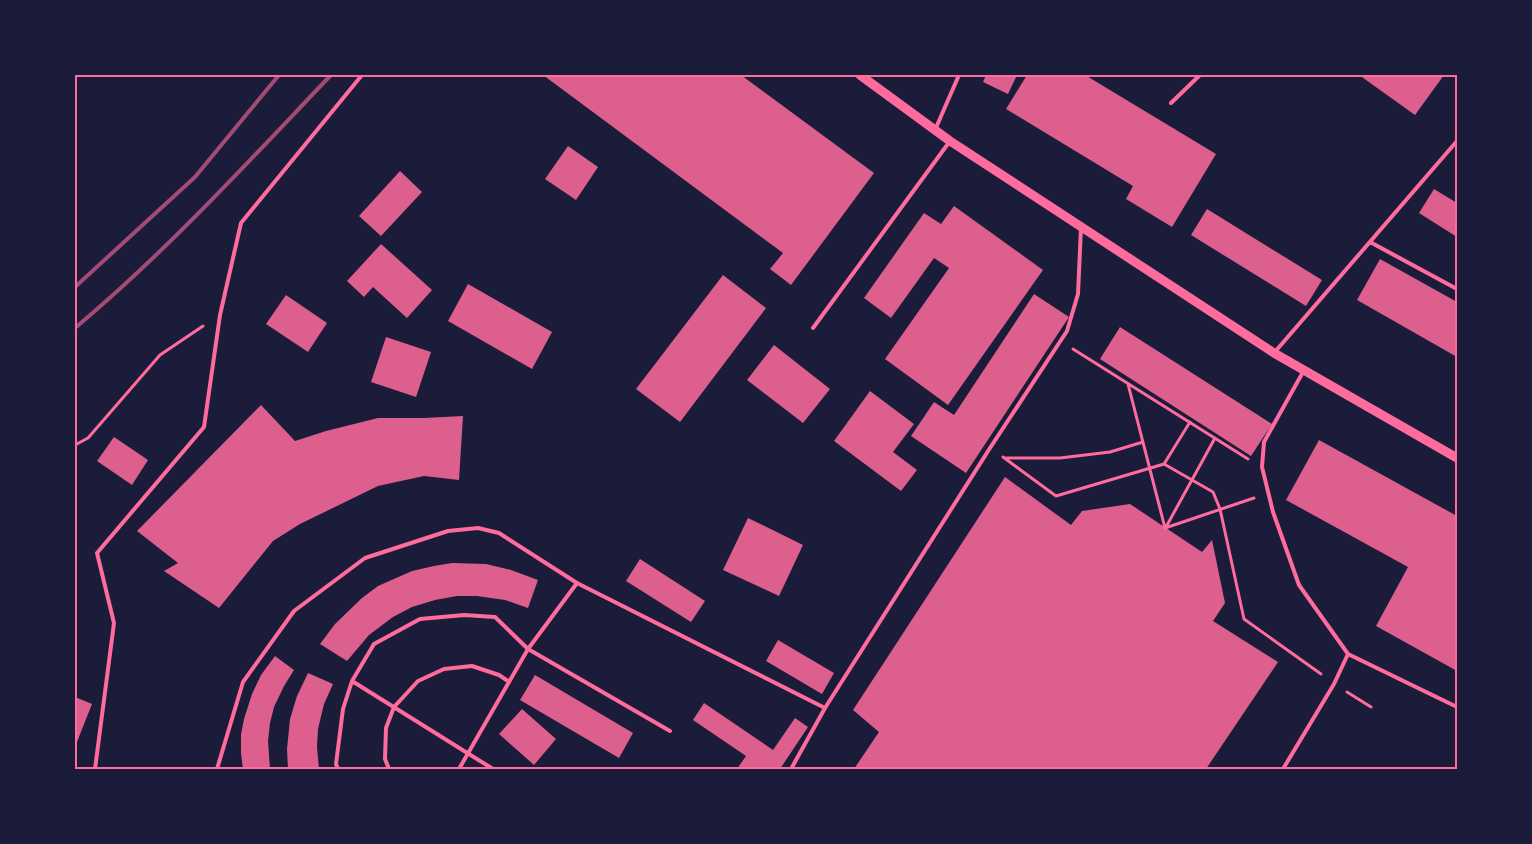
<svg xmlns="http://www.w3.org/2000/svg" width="1532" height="844" font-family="'Nunito Sans',sans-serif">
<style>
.building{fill:#dd5f8e}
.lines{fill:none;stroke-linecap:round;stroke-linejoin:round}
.path{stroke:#ff6b9d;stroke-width:3}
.service{stroke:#ff6b9d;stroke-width:4}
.tertiary{stroke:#ff6b9d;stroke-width:9}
.rail{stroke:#a44b75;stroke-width:4}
.neatline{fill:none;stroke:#ff6b9d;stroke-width:2}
</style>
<rect width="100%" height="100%" fill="#1b1b3a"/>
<!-- building -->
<path class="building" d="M543,75H741L874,173L791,285L770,269L783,253Z
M986,75H1017L1008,94L983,82Z
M1027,75H1085L1216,154L1172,227L1126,199L1133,186L1006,109Z
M1359,75H1444L1415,115Z
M568,146L598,167L576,200L545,179Z
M400,171L422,192L381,236L359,216Z
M1434,189L1457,203V237L1419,213Z
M954,206L1043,270L948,405L885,359L949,268L934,258L891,318L864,298L924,213L941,224Z
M1207,209L1322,280L1306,306L1191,235Z
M381,244L432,290L407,318L373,287L364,297L347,281Z
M1380,259L1457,302V357L1357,300Z
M723,275L766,308L680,422L636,389Z
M468,284L552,332L532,369L448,321Z
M1034,294L1069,317L966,473L911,436L934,402L954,415Z
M286,295L327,323L308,352L266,324Z
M1120,327L1272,424L1251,456L1100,359Z
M386,337L431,352L416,397L371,382Z
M774,345L830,389L803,423L747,380Z
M870,391L914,424L893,452L917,470L901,491L834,441Z
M261,405L295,441L326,431L378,418H424L463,416L459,480L424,476L378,486L300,524L273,541L219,608L164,571L178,563L137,531Z
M114,437L148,460L132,485L97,461Z
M1319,440L1457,516V671L1376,626L1408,567L1286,500Z
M1005,477L1071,525L1082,511L1130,504L1202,552L1212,540L1225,603L1213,621L1278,662L1206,769H854L879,732L853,710Z
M748,518L803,545L779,596L723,570Z
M640,559L705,601L691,622L626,581Z
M452,563L486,564L511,570L538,580L528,608L505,600L477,596H457L435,600L412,607L393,617L369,635L347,661L320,644L335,624L362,598L378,586L412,571L434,566Z
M778,640L834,673L822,694L766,661Z
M275,656L294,670L284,686L274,707L270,723L268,741L270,769H243L241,753V734L244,719L252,694L261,675Z
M308,673L333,684L324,704L318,729L317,747L319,769H288L287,749L290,719L297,696Z
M535,675L633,733L619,758L520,700Z
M75,697L92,704L75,747Z
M704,703L773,750L795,718L808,727L780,769H737L746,756L693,720Z
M522,709L556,739L534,765L499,734Z"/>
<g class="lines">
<!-- path -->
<path class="path" d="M1073,349L1248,459
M1128,384L1165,528L1254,498
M75,445L88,438L160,355L203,326
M1003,457L1056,496L1164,464L1190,422
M1006,458H1060L1110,452L1143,442
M1164,464L1213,492L1220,509L1244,619L1321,674
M1166,527L1215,438
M1347,692L1371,707"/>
<!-- service -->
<path class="service" d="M1171,103L1200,75
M935,130L959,75
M1370,242L1457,289
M813,328L950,141
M1274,353L1457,141
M1303,372L1264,442L1262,467L1273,512L1299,585L1348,654L1457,707
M352,681L493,769
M95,769L114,623L97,553L204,427L220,315L241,223L362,75
M217,769L243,682L294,611L365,558L448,531L478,528L499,533L577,583L825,708
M338,769L336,764L343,709L352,681L374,644L420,619L464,615L495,617L528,649L670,731
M389,769L385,759L386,728L394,707L418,681L444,669L472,666L499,675L508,681
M459,769L528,649L577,583
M791,769L825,708L990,448L1067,331L1078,294L1081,228
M1283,769L1334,684L1348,654"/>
<!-- tertiary -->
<path class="tertiary" d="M860,75L950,141L1274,353L1457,458"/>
<!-- rail -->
<path class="rail" d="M75,287L195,177L279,75
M75,328C167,251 248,162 331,75"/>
</g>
<!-- border -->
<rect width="1532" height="844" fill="none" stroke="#1b1b3a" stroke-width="152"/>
<rect x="76" y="76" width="1380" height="692" class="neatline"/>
</svg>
